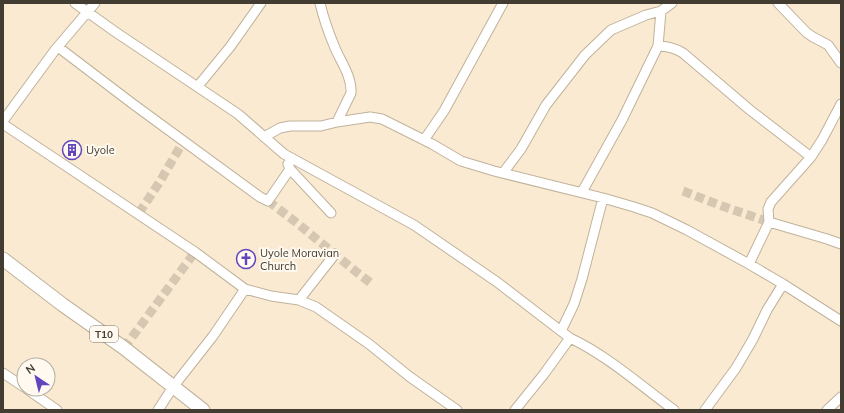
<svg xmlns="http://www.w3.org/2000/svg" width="844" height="413" font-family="Mulish,sans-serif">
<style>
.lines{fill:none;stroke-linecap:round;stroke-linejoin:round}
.minor-tunnel{stroke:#d5c7b2;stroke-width:9;stroke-dasharray:9 4.5;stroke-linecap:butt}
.minor-casing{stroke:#c0b29b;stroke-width:11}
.highway-casing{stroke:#c0b29b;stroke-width:15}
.minor{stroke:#fff;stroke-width:9}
.highway{stroke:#fff;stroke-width:13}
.labels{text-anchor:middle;stroke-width:4;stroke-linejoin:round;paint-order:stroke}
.shield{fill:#fff9ef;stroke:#7b756b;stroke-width:1}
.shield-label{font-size:10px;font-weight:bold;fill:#423c32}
.poi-label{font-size:11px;fill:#423c32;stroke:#fff9ef;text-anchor:start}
</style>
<rect width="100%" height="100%" fill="#faead2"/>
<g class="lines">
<!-- minor-tunnel -->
<path class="minor-tunnel" d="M683,191L722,206L769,222
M268,201L297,223L354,270L372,284
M139,213L159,183L183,142
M124,348L195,252"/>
<!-- minor casing -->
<g class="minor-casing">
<path id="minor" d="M75,3L114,31L238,114L284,154L414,225L497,282L570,338C608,356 640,385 674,410
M320,3C323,17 330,36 335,48C341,62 352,77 351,93L337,122
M778,3L807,33L813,37L828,45L841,63
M658,46C668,46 675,48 683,53L750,110L811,157
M58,47L133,104L260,197L268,201L290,169
M198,86L230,47L261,3
M3,121L55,50L95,3
M3,124L195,252L245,289L213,336L173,387L158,410
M264,137L280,128L290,126H321L337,122L370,117L382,119L432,144L461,161L494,171L603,198L634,207L652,213L687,230L749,264L783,284L841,321
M424,140L444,111L503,3
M288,164L290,169L331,213
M503,173L521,149L546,105L585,55L611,30L646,15L661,11L672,3
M582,192L622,120L658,46L661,11
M769,222L827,239L841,244
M749,264L769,222L768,209L771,202L811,157L822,140L841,104
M245,289L271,296L299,300L316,307L369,344L410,377L457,410
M299,300L335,254
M561,331L574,304L582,279L603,198
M3,373L24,387
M27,389L57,410
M515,410L544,374L570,338
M705,410L736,368L753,339L767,310L783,284
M827,410L841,397"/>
</g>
<!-- highway casing -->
<g class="highway-casing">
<path id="highway" d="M3,259L63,305L124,348L203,410"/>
</g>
<!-- minor -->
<use href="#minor" class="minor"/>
<!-- highway -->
<use href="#highway" class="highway"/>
</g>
<!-- icons -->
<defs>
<g id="building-ring" transform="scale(1)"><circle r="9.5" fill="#fff9ef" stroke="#6245be" stroke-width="1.5"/><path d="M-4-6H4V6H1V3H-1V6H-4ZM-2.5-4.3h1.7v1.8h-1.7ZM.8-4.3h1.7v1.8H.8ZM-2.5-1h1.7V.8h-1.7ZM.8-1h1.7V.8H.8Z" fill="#6245be"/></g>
<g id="church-ring" transform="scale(1)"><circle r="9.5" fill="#fff9ef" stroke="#6245be" stroke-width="1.5"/><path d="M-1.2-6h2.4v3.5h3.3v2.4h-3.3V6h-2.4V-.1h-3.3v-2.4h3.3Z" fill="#6245be"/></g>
</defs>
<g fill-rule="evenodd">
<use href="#building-ring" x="72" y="150"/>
<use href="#church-ring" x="246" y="259"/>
</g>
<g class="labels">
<!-- shield labels -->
<rect class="shield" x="90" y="326" width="28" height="16" rx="3"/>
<g class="shield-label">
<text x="104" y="338">T10</text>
</g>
<!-- poi labels -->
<g class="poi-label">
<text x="86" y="154">Uyole</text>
<text x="260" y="257">Uyole Moravian<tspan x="260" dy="13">Church</tspan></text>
</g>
</g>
<!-- border -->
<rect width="844" height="413" fill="none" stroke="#423c32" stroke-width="8"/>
<!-- north arrow -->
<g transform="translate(36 377) rotate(325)"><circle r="19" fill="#fff9ef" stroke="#b3ada3"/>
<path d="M0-3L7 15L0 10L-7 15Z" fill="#6245be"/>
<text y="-6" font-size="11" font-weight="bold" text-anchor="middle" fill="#423c32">N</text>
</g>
</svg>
